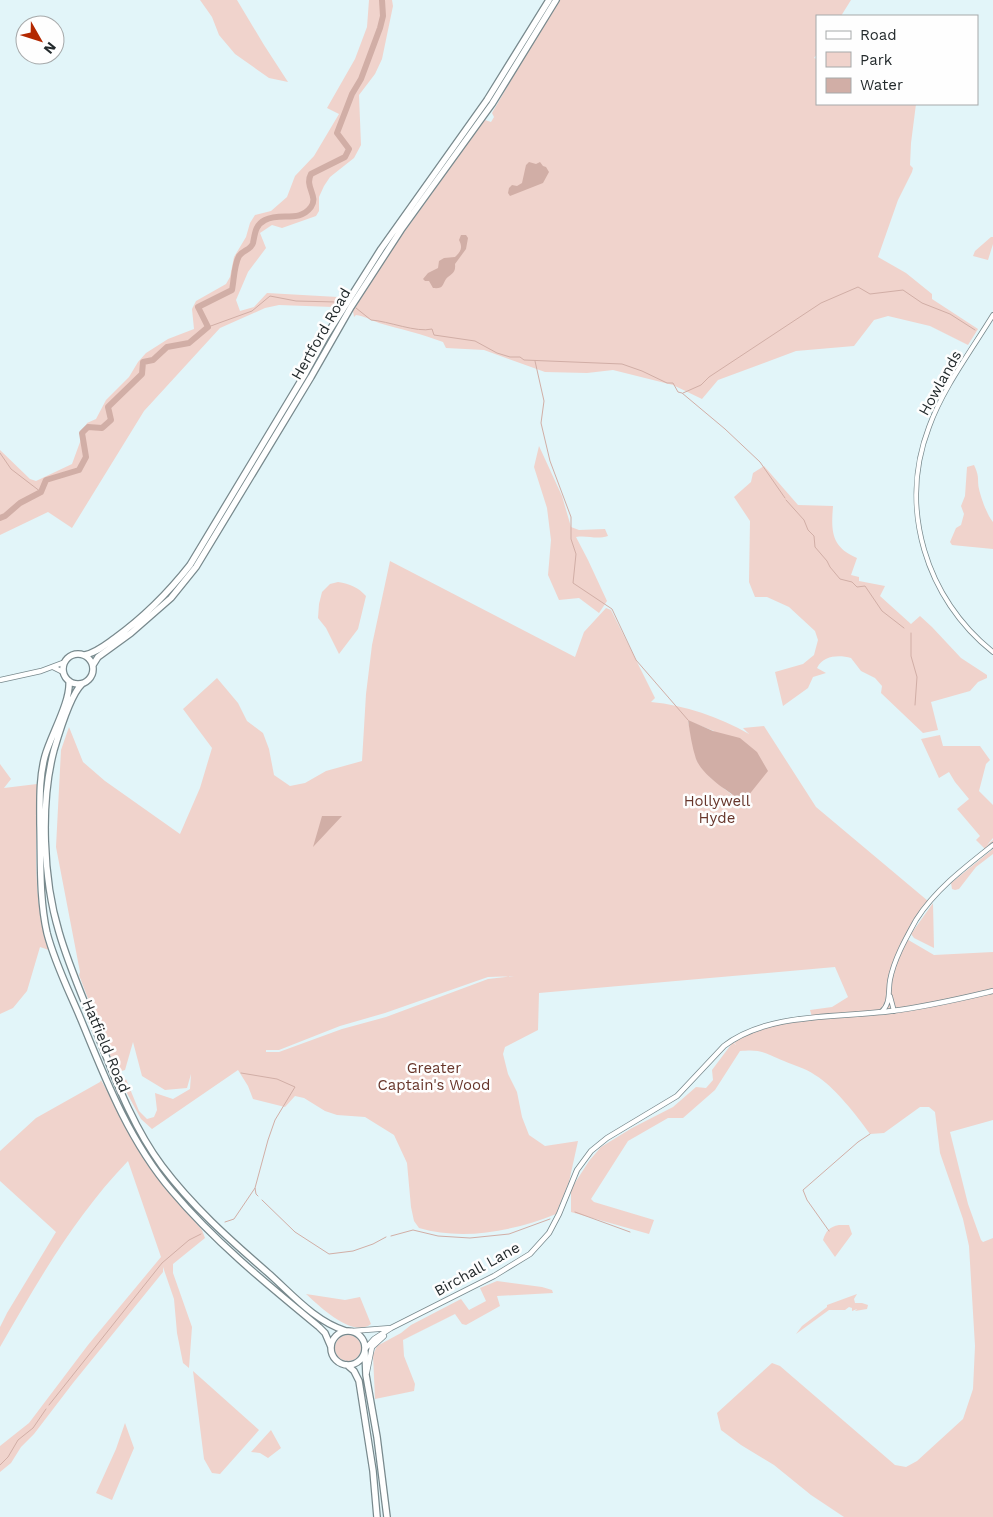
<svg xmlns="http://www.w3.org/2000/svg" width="993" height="1517" font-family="'Work Sans',sans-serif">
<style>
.green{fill:#f0d3cc;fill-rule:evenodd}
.water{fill:#d1aea6}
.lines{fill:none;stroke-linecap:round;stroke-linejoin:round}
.stream{stroke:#d1aea6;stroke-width:1}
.river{stroke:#d1aea6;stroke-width:6}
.tertiary-casing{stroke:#78898d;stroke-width:5.5}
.secondary-casing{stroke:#78898d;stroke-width:6}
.trunk-casing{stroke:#78898d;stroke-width:8}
.tertiary{stroke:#fff;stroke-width:4}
.secondary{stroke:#fff;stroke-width:4.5}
.trunk{stroke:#fff;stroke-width:5.5}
.labels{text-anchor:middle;stroke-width:5;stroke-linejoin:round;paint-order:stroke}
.street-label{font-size:15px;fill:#232a2c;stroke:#fefefe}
.park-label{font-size:15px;fill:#67362b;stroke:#fefefe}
</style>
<rect width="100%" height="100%" fill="#e2f5f9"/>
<!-- green -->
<path class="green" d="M200,0H237L264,45L288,82L269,78L235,54L219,35L212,17Z
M369,0H392L393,6L382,59L375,74L359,95L361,145L354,158L330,177L324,186L319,197V211L316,216L282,228L272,225L260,233L266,248L248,272L236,300L240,311L254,307L267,293L338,297L333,307L279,305L265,308L220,328L144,411L72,528L48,512L0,535V450L30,479L36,481L72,464L87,423L96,419L106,400L129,377L138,362L146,353L168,339L194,329L192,309L196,301L226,284L230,277L234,257L246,237L250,223L255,215L271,211L287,197L295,176L314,156L339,114L327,108L355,59L367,27Z
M557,0H851L841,16H817V54L814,58L817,59V104H916L911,143L910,165L913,168L912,172L898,200L878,257L906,273L932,294V299L978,329L968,345L930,326L888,316L874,320L854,346L796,351L718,380L702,399L673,385L613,370L587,373L545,372L484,350L446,348L443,342C422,334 400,329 379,323C371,320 364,316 356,315L354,317L353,311L387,256L480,126L485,120L491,122L494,117L492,113Z
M991,237H993V244L988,260L973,256L975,251Z
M539,446L562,496L571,527L579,530L605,529L608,536C596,540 588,535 576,537L588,560L607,601L599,613L579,598L559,600L548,575L551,540L547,508L534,467Z
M974,465C980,478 977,478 979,489C981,498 987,515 993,522V549L952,545L950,542L956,528L961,525L964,514L961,506L965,496L967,467Z
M764,466L798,505L833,506C831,531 831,547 857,558L851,575L859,577V581L885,586L880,596L911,624L920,616L932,627L961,658L987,675V678L978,682L970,691L931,702L938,730L923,733L881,693L882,686L875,678L861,671L851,658C839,655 824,655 817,668L826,673L813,677L808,688L783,706L775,672L803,664L814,655L818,640L815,631L789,607L767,597H755L749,582L750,521L734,497L751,482L753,473Z
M390,561L575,657L584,632L606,608L611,610L655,698L651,702C685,705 719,717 749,734L743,728L764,726L816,807L928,901L905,938L934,955L993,952V1120L950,1132L968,1204L981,1240L983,1242L993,1238V1517H844L811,1495L774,1465L741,1445L721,1430L717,1413L772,1363L780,1366L895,1465L906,1467L917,1461L963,1419L973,1389L975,1346L969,1246L963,1219L940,1153L935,1112L929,1107H920L884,1133L870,1134C857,1116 834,1086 815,1075C805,1068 795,1066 784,1061C764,1053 763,1049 740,1051L715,1090L683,1118H668L628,1141L591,1199L594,1202L654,1220L649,1234L571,1212V1189L589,1161L601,1147L632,1128L673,1107L696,1087L706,1088L713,1080L712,1070L733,1042L736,1045L733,1040L753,1029L812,1017L810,1010L832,1007L848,997L835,967L539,993L538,1030L505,1047L503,1054L508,1074L517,1092L522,1117L529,1135L545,1146L578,1141L569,1182L556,1214C514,1231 463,1241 419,1228L414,1221L411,1207L407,1163L394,1135L365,1117L337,1115L325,1111L304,1098L295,1096L285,1107L253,1099L248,1086L238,1070L152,1129L141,1119L122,1084L126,1079L139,1111L147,1119L154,1117L157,1110L155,1093L173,1099L190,1089L191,1074L187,1088L165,1090L142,1076L133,1042L125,1070L118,1072L108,1051L79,975L80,972L56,847L61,750L69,727L83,762L105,781L180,834L200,788L212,748L183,709L217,678L238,703L247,721L263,733L269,749L274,775L290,786L305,783L326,771L362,761L366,694L372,645ZM688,721L714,731L732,795L710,777L697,761ZM514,976L488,979L386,1017L342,1029L279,1052H266V1050H279L340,1026L385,1013L488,977Z
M338,582C350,584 358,587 366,596L358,629L339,654L326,628L318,618L319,604L322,592L330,584Z
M940,735L943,746H980L990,760L986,764L979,791L993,805V838L987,845L993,840V842L984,850V848L976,840L980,836L957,809L969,799L955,782L949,772L939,778L921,739Z
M0,764L11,779L4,788L37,784C37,839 31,897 49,950L40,947L27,991L13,1008L0,1014Z
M993,849V854L976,867L959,889L955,890L952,889L951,883Z
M933,903L934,948L914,938L911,934Z
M101,1080L149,1167L202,1230L205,1238L173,1264V1273L192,1327L189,1368L183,1363L177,1333L174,1299L163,1267V1272L73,1383L34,1434L21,1447L11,1463L0,1472V1446L29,1423L88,1345L161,1257L128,1161C75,1216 38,1281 0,1347V1327L7,1313L56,1232L0,1181V1151L36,1118L100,1082Z
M839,1225H849L852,1234L835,1257L823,1240C826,1231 829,1227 839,1225Z
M497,1281L542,1287L552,1290L553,1293L497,1296L500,1306L466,1325L462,1324L455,1314L403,1340L404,1356L415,1384L414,1391L375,1399L373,1355L377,1346L401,1333L411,1325L461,1299L469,1310L486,1301L480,1288Z
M306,1294L345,1300L360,1297L371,1324C353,1339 318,1305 306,1294Z
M857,1294L854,1299L855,1303H862L868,1305L867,1309L855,1311L857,1309L852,1311V1308L849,1307L845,1310H829L796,1334L802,1326L827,1307V1305Z
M335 1348a13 13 0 1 1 26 0a13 13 0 1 1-26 0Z
M193,1371L259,1430L220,1474L212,1473L204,1459Z
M125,1423L134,1448L112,1500L96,1493L116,1449Z
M271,1430L281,1448L268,1458L260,1453L251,1452Z"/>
<!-- water -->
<path class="water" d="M529,162L536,164L540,162L543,166L546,167L549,172L543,183L510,196L508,193L509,188L512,185L517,186L522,183L526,165Z
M461,235H466L468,238L466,249L455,264C456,274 451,273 446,279C442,285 444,289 433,288L429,281H425L423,279L428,273L438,268L439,261L444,258L455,257C461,251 463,248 459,240Z
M688,720L713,731L740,738L757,752L768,771L744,801C729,793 702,775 696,759C692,747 690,733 688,720Z
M322,816H342L313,847Z"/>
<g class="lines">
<!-- stream -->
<path class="stream" d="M356,308L371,320C388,321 417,333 432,329L434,335L475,341L497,353L510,357H520L524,360L622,364L642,371L667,383H673L678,392L682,393L725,429L760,462L785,498
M208,327L252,311L270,296L296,301L336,302
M535,361L544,401L541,423L550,461L571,517V539L576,554L573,583L612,609L636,660L688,720
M683,393L701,385L709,377L821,303L858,287L870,294L903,290L922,303L950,314L975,330
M0,453L11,469L41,492
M786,500L804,520L808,530L814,536L815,547L827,561L830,567L840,579L852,582L857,587L865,586L882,611L904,628
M911,633V656L917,677L915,705
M241,1073L277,1079L295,1087L275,1120L268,1140L255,1188
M262,1200L295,1232L329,1254L353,1251L373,1244L386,1237
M575,1212L630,1232
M225,1222L234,1219L255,1188L256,1194L258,1196
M829,1231L807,1200L803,1190L858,1142L870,1134
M391,1236L413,1230L438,1236L470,1238L509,1234L550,1219
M49,1405L162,1263L189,1240L201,1234
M0,1465L8,1457L18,1440L33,1428L46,1409"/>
<!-- river -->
<path class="river" d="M0,518L5,516L20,503L41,492L46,480L79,470L86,457L82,433L88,427L102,428L111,420L108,407L142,374L143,362L153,360L167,347L189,343L208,327L198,307L232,290C234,280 234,265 239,256C243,250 251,250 253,243C255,234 255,225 265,220C281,212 299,223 311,207C319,196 304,187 311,174L345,157L349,149L337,133L352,94L361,79L380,28L383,16L382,0"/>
<!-- tertiary casing -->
<g class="tertiary-casing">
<path id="tertiary" d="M993,315C971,351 943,388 929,427C898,508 926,599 993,652
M890,996L894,1011
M881,1012C891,1004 888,991 890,980C894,959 906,938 916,920C935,890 965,867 993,845"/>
</g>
<!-- secondary casing -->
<g class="secondary-casing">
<path id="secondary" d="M53,667L63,672
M0,680L41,671L65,662
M352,1331L391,1328
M365,1349L374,1339L391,1328L494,1276L530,1254L549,1233L559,1214L577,1170L591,1151L607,1138L677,1096L724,1046C768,1012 838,1018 891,1011C926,1007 959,999 993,991
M367,1372L372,1347L384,1336"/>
</g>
<!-- trunk casing -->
<g class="trunk-casing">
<path id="trunk" d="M63 669a15 15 0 1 1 30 0a15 15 0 1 1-30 0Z
M85,655C97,652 105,645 115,638C144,617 168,593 190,565L305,374L326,336L381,249L487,100L549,0
M93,665L98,657L131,633L171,598L196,567L311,377L351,307L401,230L492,104L556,0
M69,681C71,701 51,735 45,756C39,778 40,801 40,824C41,860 39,898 47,933C55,964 70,993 82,1022C106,1081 130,1142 172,1191C215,1242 268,1285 319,1327L325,1333L331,1347
M82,684C70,695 59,733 54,750C40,803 43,879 59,932C69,967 85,1002 98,1036C116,1081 133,1127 162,1166C192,1206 229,1239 267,1272C291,1293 314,1321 346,1331
M331 1348a17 17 0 1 1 34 0a17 17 0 1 1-34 0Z
M365,1352L366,1375L377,1437L387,1517
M347,1365L354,1371L359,1381L373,1471L377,1517"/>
</g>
<!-- tertiary -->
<use href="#tertiary" class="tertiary"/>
<!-- secondary -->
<use href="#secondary" class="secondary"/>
<!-- trunk -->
<use href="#trunk" class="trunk"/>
</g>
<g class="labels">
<!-- street labels -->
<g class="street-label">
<text transform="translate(321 334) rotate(-60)" y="5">Hertford Road</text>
<text transform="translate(940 383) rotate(-61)" y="5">Howlands</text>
<text transform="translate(106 1046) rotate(67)" y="5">Hatfield Road</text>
<text transform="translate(477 1269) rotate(-29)" y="5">Birchall Lane</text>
</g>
<!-- park labels -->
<g class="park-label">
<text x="717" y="806">Hollywell<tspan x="717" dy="17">Hyde</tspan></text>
<text x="434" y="1073">Greater<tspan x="434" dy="17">Captain's Wood</tspan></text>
</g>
</g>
<!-- legend -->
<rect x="816" y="15" width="162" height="90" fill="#fefefe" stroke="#a6a9aa"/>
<rect x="826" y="31" width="25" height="8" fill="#ffffff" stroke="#a6a9aa"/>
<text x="860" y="40" font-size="15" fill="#232a2c">Road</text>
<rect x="826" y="52" width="25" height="15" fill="#f0d3cc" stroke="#a6a9aa"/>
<text x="860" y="65" font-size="15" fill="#232a2c">Park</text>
<rect x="826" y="78" width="25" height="15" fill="#d1aea6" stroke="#a6a9aa"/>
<text x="860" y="90" font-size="15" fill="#232a2c">Water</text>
<!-- north arrow -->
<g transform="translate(40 40) rotate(129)"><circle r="24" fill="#fefefe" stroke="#a6a9aa"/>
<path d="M0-4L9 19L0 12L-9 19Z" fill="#b32800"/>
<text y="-8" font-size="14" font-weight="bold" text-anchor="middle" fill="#232a2c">N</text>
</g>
</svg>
